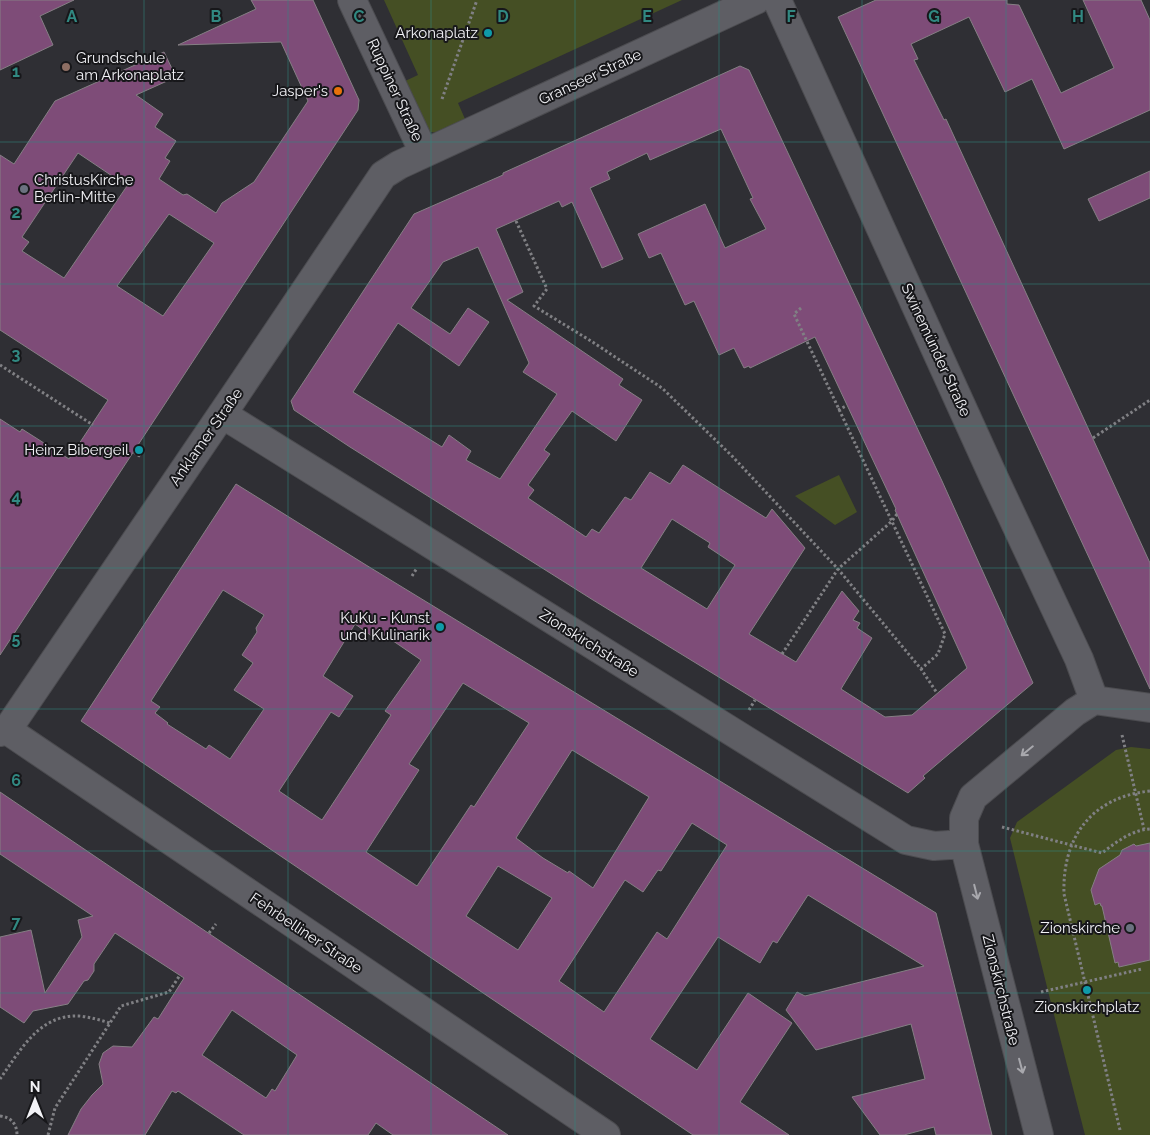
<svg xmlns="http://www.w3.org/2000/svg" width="1150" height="1135" font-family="Raleway,sans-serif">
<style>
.green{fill:#454f24}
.building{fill:#7e4c78;stroke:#857f84;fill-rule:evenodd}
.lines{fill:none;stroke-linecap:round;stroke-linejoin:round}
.minor-casing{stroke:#4c4c50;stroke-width:30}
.path{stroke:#808084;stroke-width:3;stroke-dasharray:2.5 2.5;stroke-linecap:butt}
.minor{stroke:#5e5e64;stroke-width:28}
.oneway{stroke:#a8a8ad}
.grid{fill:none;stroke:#318982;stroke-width:1;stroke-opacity:0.55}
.culture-dot{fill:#0f9aa8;stroke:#17171a;stroke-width:2}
.education-dot{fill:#8d6e63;stroke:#17171a;stroke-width:2}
.food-dot{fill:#e8710a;stroke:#17171a;stroke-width:2}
.worship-dot{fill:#6b7280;stroke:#17171a;stroke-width:2}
.labels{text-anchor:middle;stroke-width:4;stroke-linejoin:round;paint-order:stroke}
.poi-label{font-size:15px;fill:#f2f2f6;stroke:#17171a;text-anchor:end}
.street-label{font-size:15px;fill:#f2f2f6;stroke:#17171a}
.grid-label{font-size:16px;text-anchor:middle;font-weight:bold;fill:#318982;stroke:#17171a;stroke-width:4;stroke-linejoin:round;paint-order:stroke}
</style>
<rect width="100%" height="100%" fill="#2f2f34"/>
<!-- green -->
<path class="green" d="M384,0H682L458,103L465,119L463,123L443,133L429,132L403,82L418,75Z
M839,475L857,512L835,525L795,496Z
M1131,747L1150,749V1135H1085L1050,999L1010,838L1017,822L1116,750Z"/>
<!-- building -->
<path class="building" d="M0,0H74L40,16L53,45L0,70Z
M251,0H313L359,100L358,110L0,655V419L20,432L22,429L69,459L108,400L0,330V155L14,164L55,101L164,52L176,77L136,95L163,114L155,127L176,141L165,158L170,161L159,179L183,195L187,194L216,213L222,203L254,182L308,101L281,42L178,45L256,9ZM78,153L127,186L64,278L22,251L29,242L22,237ZM169,214L214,243L163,316L117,286Z
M876,0H1007V4L1019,5L1061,93L1114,68L1083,0H1141L1150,20V110L1064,149L1032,79L1005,92L969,17L911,44L918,59L914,60L944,120L946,119L1150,563V689L838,17Z
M740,66L749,70L942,481L1033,683L923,776L925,778L908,793L593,600L350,447L294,410L291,401L414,214L503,175V173ZM721,129L753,198L750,199L766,229L725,248L705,204L638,234L649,258L661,253L685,305L694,301L719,355L734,348L744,368L749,366L750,368L815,337L896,509L895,510L967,668L912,715L885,717L841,689L872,638L857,628L860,623L853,620L859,611L842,591L796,662L749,634L805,548L772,509L766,518L683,465L670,484L650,472L631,500L625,497L599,533L592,529L586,537L528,498L534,490L528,485L550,454L544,450L572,411L616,441L642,400L619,385L623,379L507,300L523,292L496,229L559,201L562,207L572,202L602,268L623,259L590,188L610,179L607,172L647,153L650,160ZM478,247L529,363L523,372L557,394L500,479L466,460L471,451L449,435L442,447L353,392L398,323L459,366L489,322L468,308L450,334L411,308L443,262ZM672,519L710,543L708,547L735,565L707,609L641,568Z
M1150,171V198L1099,221L1088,199Z
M236,484L366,565L936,913L992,1135H936L934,1127L904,1135H880L852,1097L925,1079L911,1024L816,1050L786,1010L797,992L805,996L924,966L808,895L777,943L773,941L760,963L718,937L650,1039L697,1070L748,993L792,1023L740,1102L789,1135H693L81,721ZM223,590L264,615L256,628L257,632L242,655L253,663L234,690L264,709L230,759L209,745L206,749L167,724L168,723L155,713L160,707L151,701ZM355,624L376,639L380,632L421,660L385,711L391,715L322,820L279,791L331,712L339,717L353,696L323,676ZM463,683L529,723L474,807L471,805L417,886L366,852L419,770L409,764ZM572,750L649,797L593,888L569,871L568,873L543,858L516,838ZM692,823L727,845L667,939L657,932L604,1012L559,981L625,880L643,892L658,870L661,871ZM498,866L552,898L518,950L466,916Z
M0,792L177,912L508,1135H393L376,1123L368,1135H244L178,1091L176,1093L172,1091L145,1135H68L81,1109L92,1095L103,1084L99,1064L103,1053L113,1046L132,1047L154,1017L158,1019L184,978L115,933L94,964V971L88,980L84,981L68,1004L33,1011L24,1023L0,1007V937L31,930L45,993L82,937L78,920L93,916L0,854ZM232,1010L297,1055L275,1091L272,1089L266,1098L202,1055Z
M1150,843V960L1119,967L1118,962L1115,963L1102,906H1101L1100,903L1095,905L1091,890L1099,869L1120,855L1122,850L1134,844L1136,846Z"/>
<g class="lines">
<!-- minor casing -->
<g class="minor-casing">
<path id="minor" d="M352,0L424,153
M777,0L995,480L1079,659L1094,700
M222,414L906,840L934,846L964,844
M7,730L606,1135
M0,732L7,730L233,398L383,175L399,165L756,0
M1039,1135L964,844V818L973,797L1075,712L1094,700L1150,708"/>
</g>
<!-- path -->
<path class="path" d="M442,99L477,0
M516,221L547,289L534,306L591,341L662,388L732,456L838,569L921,669L937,693
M801,308L794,314L945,634L938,654L921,669
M0,365L93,425
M838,410L846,406
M1093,438L1150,400
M134,452L141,457
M412,576L417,568
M782,654L838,569L892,521L897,514
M749,710L755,700
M1122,735L1144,829
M1002,827L1102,853C1116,842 1132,830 1150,829
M209,933L216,924
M1041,992L1142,969
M0,1079C20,1051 39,1014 79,1016C90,1017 100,1020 110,1023
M0,1116C11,1117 17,1124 17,1135
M1120,1130L1064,894C1062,838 1091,797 1150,791
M48,1135L55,1108L121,1006L169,992L180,975"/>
<!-- minor -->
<use href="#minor" class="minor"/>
</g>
<!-- one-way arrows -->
<defs><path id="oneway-shaft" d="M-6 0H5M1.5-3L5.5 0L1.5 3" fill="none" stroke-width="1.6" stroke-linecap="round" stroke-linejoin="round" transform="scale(1.25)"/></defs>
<g class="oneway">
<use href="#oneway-shaft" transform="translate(1027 751) rotate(141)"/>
<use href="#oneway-shaft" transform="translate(976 892) rotate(76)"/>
<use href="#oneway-shaft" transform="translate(1021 1066) rotate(75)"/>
</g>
<!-- grid -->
<path class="grid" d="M144,0V1135M288,0V1135M431,0V1135M575,0V1135M719,0V1135M862,0V1135M1006,0V1135M0,142H1150M0,284H1150M0,426H1150M0,568H1150M0,709H1150M0,851H1150M0,993H1150"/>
<!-- markers -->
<g class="culture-dot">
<circle cx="488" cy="33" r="5"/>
<circle cx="139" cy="450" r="5"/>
<circle cx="440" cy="627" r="5"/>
<circle cx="1087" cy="990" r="5"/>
</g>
<circle class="education-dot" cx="66" cy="67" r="5"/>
<circle class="food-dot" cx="338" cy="91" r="5"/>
<g class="worship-dot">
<circle cx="24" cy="189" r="5"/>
<circle cx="1130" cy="928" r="5"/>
</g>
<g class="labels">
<!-- poi labels -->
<g class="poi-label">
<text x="478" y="38">Arkonaplatz</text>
<text x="76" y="63" text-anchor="start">Grundschule<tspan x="76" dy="17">am Arkonaplatz</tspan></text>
<text x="328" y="96">Jasper's</text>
<text x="34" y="185" text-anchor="start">ChristusKirche<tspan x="34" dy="17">Berlin-Mitte</tspan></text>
<text x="129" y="455">Heinz Bibergeil</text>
<text x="430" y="623">KuKu - Kunst<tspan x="430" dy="17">und Kulinarik</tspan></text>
<text x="1120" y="933">Zionskirche</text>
<text x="1087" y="1012" text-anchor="middle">Zionskirchplatz</text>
</g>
<!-- street labels -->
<g class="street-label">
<text transform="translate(590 77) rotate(-25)" y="5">Granseer Straße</text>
<text transform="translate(395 90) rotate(65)" y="5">Ruppiner Straße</text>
<text transform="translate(936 350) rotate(65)" y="5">Swinemünder Straße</text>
<text transform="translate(206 437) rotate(-55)" y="5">Anklamer Straße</text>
<text transform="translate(589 643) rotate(32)" y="5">Zionskirchstraße</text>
<text transform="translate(306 933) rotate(34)" y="5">Fehrbelliner Straße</text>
<text transform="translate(1001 990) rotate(76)" y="5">Zionskirchstraße</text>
</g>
</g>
<g class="grid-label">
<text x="72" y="22">A</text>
<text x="216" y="22">B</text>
<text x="359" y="22">C</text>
<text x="503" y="22">D</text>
<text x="647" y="22">E</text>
<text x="791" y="22">F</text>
<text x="934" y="22">G</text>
<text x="1078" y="22">H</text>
<text x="16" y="77">1</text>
<text x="16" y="218">2</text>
<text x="16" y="360">3</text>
<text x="16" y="502">4</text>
<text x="16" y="644">5</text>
<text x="16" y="786">6</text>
<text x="16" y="928">7</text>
</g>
<!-- north arrow -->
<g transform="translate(35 1100)" stroke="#17171a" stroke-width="4" paint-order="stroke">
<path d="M0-4L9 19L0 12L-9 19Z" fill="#f2f2f6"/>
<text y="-8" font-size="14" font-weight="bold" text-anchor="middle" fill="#f2f2f6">N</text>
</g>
</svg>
